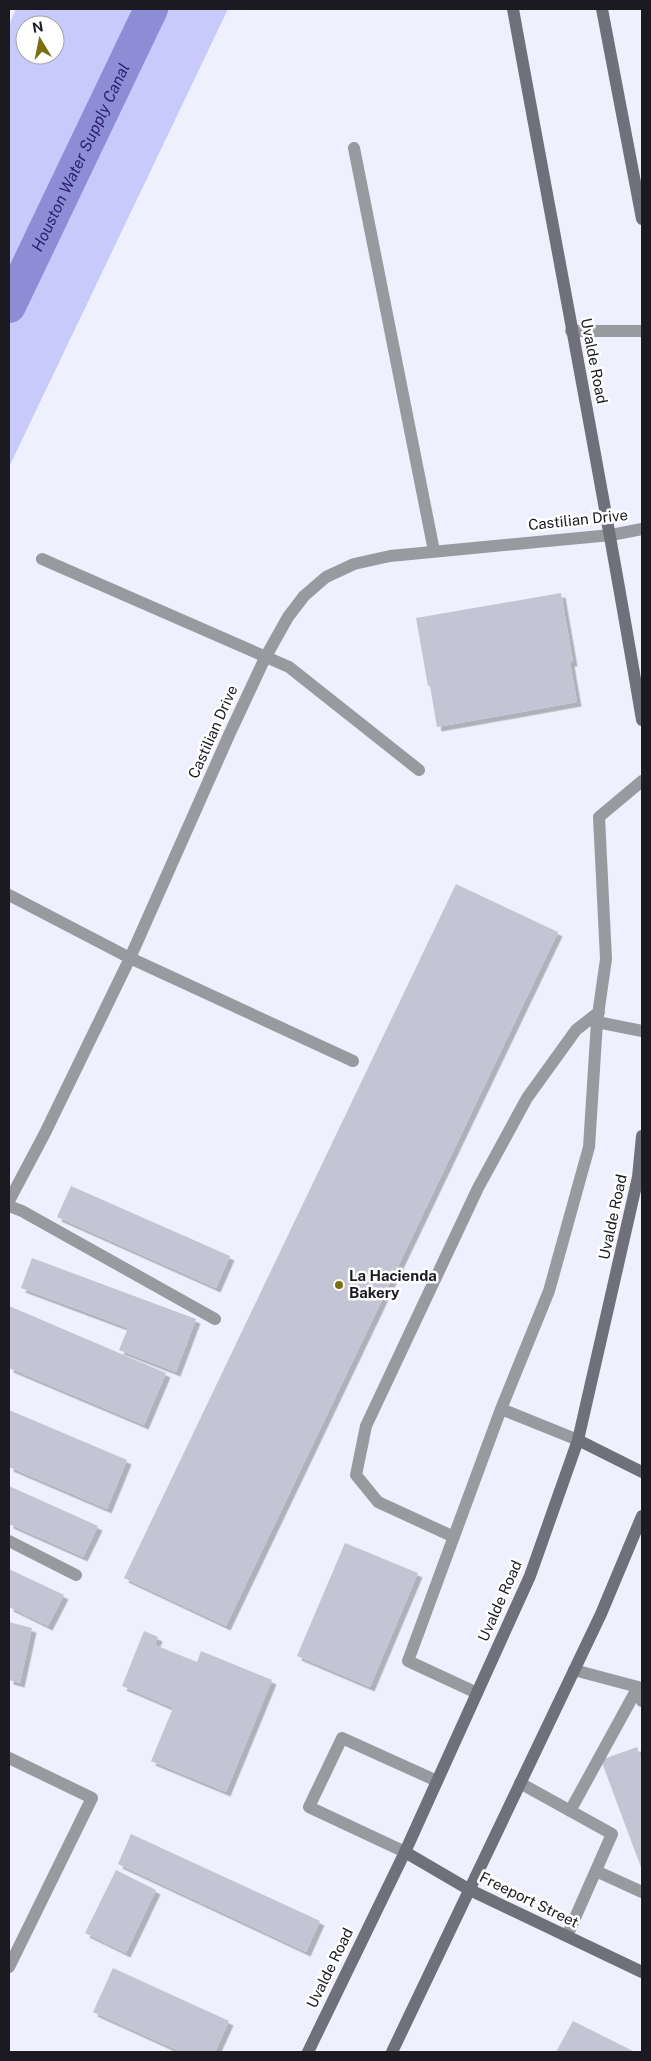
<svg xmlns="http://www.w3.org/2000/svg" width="651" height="2061" font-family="'Public Sans',sans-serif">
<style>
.green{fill:#c8cafc;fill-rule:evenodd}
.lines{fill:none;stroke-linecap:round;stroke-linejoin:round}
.canal{stroke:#8c8dd5;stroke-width:34}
.building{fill:#c3c4d4;filter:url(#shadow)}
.service{stroke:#999aa0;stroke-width:12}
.minor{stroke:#999aa0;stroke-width:12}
.secondary{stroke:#6f707a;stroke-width:12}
.poi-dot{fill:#7b700f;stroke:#fff;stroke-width:2}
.labels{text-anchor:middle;stroke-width:5;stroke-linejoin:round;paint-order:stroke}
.street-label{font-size:15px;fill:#1a1a20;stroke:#fff}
.poi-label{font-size:15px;font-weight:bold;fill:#1a1a20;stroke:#fff;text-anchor:start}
.water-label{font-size:16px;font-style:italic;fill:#2b1d71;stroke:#fff}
</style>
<defs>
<filter id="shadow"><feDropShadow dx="4.5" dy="4.5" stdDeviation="0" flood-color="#0004"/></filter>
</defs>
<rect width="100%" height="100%" fill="#eff0fd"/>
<!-- green -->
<path class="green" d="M16,9H228L9,467V25ZM25,25H55V55H25Z"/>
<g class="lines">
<!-- canal -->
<path class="canal" id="s1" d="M9,306L151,9"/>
</g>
<!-- building -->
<path class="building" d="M561,593L573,662H570L577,702L437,727L430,686H428L416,618Z
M456,884L558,932L226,1626L124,1578Z
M71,1186L230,1256L216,1288L57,1217Z
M32,1258L196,1319L176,1372L119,1350L128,1328L21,1288Z
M9,1306L166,1373L144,1425L9,1368Z
M9,1410L127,1460L107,1509L9,1467Z
M9,1486L98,1526L83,1557L9,1524Z
M345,1543L418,1573L370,1687L297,1656Z
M9,1569L64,1595L48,1626L9,1607Z
M9,1622L32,1628L20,1683L9,1680Z
M144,1631L158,1637L155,1645L197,1662L201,1651L272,1680L226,1792L151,1761L173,1708L122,1686Z
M637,1747L642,1761V1870L601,1760Z
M131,1834L320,1921L306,1952L118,1864Z
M116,1870L156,1890L126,1953L85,1933Z
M113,1968L229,2021L215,2052H181L93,2012Z
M573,2021L635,2052H556Z"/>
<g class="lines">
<!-- service -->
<path class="service" d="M354,148L434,551
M42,559L289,667L419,770
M9,895L130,958L353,1061
M597,1022L642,1031
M9,1206L22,1211L215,1319
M501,1409L578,1440
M454,1537L378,1502L356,1475L366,1426L478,1188L527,1098L576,1030L599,1012
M9,1541L76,1575
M574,1670L638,1687L642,1701
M477,1693L408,1661L501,1409L549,1291L589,1147L597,1022L606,959L599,817L642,781
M9,1758L92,1798L9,1967
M520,1783L612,1834L567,1936
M570,1811L638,1687
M405,1852L309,1807L342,1738L437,1781
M596,1871L642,1892"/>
<!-- minor -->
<path class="minor" d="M571,331H642
M9,1201L45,1133L130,958L229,735L265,658L288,617L304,596L326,577L354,564L390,556L611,535L642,529"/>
<!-- secondary -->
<path class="secondary" d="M513,9C556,246 602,482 642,720
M602,9L642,219
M578,1440L642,1472
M405,1852L470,1890L642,1972
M308,2052L405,1852L530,1576L578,1440L638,1177L642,1136
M392,2052L601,1614L642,1516"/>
</g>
<!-- markers -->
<circle class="poi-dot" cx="339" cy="1285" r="5"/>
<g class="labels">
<!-- street labels -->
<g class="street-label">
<text transform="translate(594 361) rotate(79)" y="5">Uvalde Road</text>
<text transform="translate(578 520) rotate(-6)" y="5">Castilian Drive</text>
<text transform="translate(213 732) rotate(-66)" y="5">Castilian Drive</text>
<text transform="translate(613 1217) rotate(-78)" y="5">Uvalde Road</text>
<text transform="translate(500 1601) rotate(-66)" y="5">Uvalde Road</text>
<text transform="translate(529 1900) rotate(26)" y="5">Freeport Street</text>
<text transform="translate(330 1968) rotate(-64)" y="5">Uvalde Road</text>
</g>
<!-- poi labels -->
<g class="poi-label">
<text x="349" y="1281">La Hacienda<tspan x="349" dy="17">Bakery</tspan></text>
</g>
<!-- water labels -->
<g class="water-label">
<text dy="6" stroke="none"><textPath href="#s1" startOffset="165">Houston Water Supply Canal</textPath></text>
</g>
</g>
<!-- border -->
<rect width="651" height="2061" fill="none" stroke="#1a1a20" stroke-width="20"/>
<!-- north arrow -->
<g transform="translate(40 40) rotate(350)"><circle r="24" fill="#ffffff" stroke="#a3a3a6"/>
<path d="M0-4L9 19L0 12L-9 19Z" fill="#7b700f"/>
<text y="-8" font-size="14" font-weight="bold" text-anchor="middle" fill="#1a1a20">N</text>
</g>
</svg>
